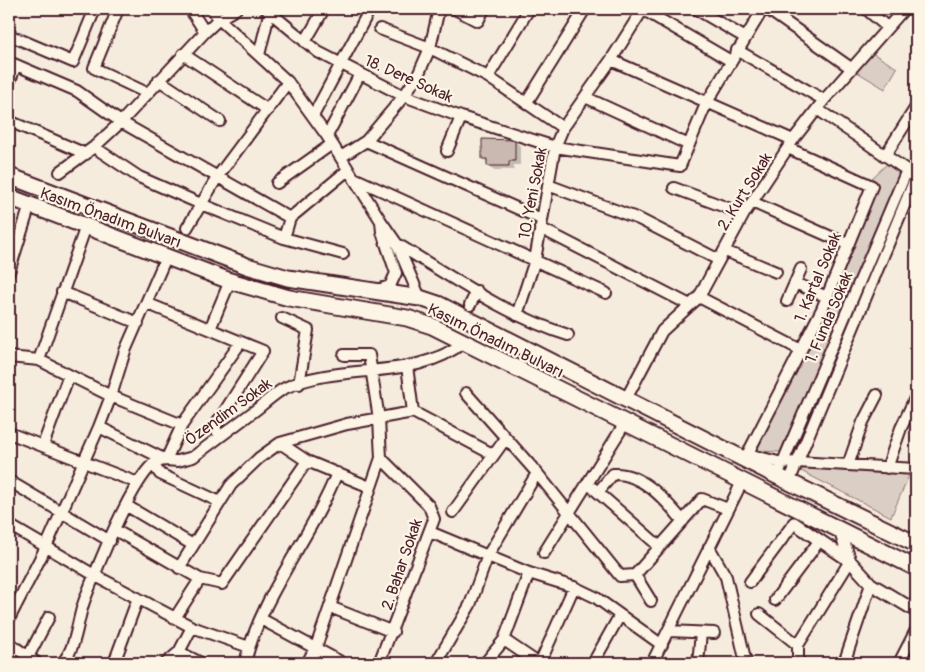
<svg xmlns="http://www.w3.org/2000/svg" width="925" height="672" font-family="Pangolin,sans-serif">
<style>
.green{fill:#dbcec4;stroke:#927678}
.shadow{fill:#0003}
.building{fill:#cab9b1;stroke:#4a1f2b}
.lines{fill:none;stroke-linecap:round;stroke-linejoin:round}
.minor-casing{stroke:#4a1f2b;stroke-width:14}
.tertiary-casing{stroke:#4a1f2b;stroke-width:15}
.primary-casing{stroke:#4a1f2b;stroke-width:19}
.minor{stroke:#fcf5e5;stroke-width:10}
.tertiary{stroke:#fcf5e5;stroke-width:11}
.primary{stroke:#fcf5e5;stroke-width:15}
.labels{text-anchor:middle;stroke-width:4.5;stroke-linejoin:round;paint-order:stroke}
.street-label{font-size:16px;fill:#4a1f2b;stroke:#fcf5e5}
</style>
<rect width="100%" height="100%" fill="#f5ecde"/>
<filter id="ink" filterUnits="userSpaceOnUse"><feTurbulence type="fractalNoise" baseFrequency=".02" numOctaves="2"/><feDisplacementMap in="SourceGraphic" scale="10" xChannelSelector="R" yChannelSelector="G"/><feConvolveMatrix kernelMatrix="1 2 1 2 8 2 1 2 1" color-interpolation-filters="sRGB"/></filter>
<g filter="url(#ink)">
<!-- green -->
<path class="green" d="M872,53L897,68L885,89L857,72Z
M887,164L900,175L780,452L761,451L757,447L762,434L876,186L872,178Z
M797,463L911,471L891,517L799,470Z"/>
<!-- shadow -->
<path class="shadow" d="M515,141L520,146V165H514V170H493L483,158Z"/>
<!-- building -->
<path class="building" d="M482,139L515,140V161H509V166H487V159H482Z"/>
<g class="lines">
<!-- minor casing -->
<g class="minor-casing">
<path id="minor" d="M118,9L94,68L147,93
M190,9L205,32
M212,9L219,19L288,82L327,136L381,221L397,244L420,298
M266,9L318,52L404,96L461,117L555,147L680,166L706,104L763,9
M455,9L478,21L484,9
M642,9L731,61
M696,9L744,37
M767,9L851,68
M866,9L887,27
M380,29L430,48L488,77L563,128
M9,35L73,62L95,9
M305,42L324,9
M737,50L824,100
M183,54L268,110
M259,55L269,14
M611,60L793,140
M9,62L77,91L121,122L290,218L284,238
M488,77L529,9
M159,80L220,121
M9,83L16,65
M585,97L689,145
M527,102L585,9
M817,109L911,173
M313,116L370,9
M9,121L86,154
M327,136L360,74
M366,141L541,219
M94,147L139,177L201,204L284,238L343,254
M447,151L461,117
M885,156L916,107
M341,157L366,141L404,96L419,73L430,48L439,9
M60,172L94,147L121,122L205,32L219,19L236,9
M354,178L606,293
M277,183L332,144
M548,185L639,219L719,260
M674,188L744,214
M752,202L847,244
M290,218L348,170
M187,228L218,176L288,82
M540,228L690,305
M397,244C452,277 507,316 568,335
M725,251L776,272
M9,272L30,205
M795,283L827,297
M378,290L390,286L396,273L382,232L381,221
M62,292L138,323
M699,297L801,350
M787,301L801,269
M146,303L263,351L214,428L221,436
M470,305L477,291
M517,315L535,260L555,147L563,128L611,60L643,9
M282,318L308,330L299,384
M210,329L230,281
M344,355H369L379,419L381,458L429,506L434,519L379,663
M9,357L39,360L111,396L182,425
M39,360L86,226
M407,366L413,412
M466,393L537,473L620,576L635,575
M626,399L662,331L699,297L744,214L793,140L824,100L904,9
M99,427L166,460L178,461L193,457C214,441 236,425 257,409C266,402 275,393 285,388C341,361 416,383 465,341
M9,433L138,483
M280,443L307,461L370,487
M43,445L69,375
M747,454L782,463L797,462L916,469
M745,459L822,309L872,186L788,148
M153,464L160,474L220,502
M848,465L863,422L877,395
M887,468L901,428L916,396
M777,476L907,170
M9,481L110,541
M789,482L916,177
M593,488L660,547
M598,492L613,474C642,472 666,501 683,521
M127,506L193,545
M453,512L506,438
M9,525L96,576L192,627L249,647
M115,530L200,579L222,584L307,461
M430,532L529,573L574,587L595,597L662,645
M709,547L726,577L746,663
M544,553L625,423
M179,568L231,485L259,458L280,443L347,424L413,412L494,455
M635,575L702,499L728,509
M635,575L651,601
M750,582L794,523
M775,600L820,540
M330,607L393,632
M759,614L798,645
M175,618L200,579
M9,619L46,547L99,427L111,396L125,351L167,255
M261,619L339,661L338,663
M669,631L714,633
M504,640L538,663
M9,643L37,663
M179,652L201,663
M28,657L49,617
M62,663C77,648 77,619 85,599C97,568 129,487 152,465C155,462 161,461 166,460L182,425L241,342
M114,663L138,598
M166,663L179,652L192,627
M245,663C261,595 311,538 337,473
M307,663L316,647L381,458
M436,663L470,605L488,555L537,473
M485,663L504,640L529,573
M540,663L574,587
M593,663L620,615
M652,663L742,482
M698,663L701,633
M798,663V645L850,561
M844,663L871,584
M899,663L916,630"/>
</g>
<!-- tertiary casing -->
<g class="tertiary-casing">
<path id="tertiary" d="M794,523L850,561
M840,531L850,561L871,584L916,611"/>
</g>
<!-- primary casing -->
<g class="primary-casing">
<path id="primary" d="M9,176L247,266L288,278L420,298L438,304L777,476L916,544
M9,197L230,281L289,298L407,318L432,326L916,568"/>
</g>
<!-- minor -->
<use href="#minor" class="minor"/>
<!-- tertiary -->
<use href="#tertiary" class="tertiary"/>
<!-- primary -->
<use href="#primary" class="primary"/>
</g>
</g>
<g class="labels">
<!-- street labels -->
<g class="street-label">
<text transform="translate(409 78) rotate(24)" y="6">18. Dere Sokak</text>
<text transform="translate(744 191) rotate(-58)" y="6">2. Kurt Sokak</text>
<text transform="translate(532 193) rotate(-79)" y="6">10. Yeni Sokak</text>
<text transform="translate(111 217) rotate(20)" y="6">Kasım Önadım Bulvarı</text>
<text transform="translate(817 277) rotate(-67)" y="6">1. Kartal Sokak</text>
<text transform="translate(828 317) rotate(-67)" y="6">1. Funda Sokak</text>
<text transform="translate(496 340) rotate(26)" y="6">Kasım Önadım Bulvarı</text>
<text transform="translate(228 411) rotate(-36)" y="6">Özendim Sokak</text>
<text transform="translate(401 564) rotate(-71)" y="6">2. Bahar Sokak</text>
</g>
</g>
<!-- margin -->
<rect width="925" height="672" fill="none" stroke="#fcf5e5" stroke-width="30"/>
<rect x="15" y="15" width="895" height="642" fill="none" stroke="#4a1f2b" stroke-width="2" filter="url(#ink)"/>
</svg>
